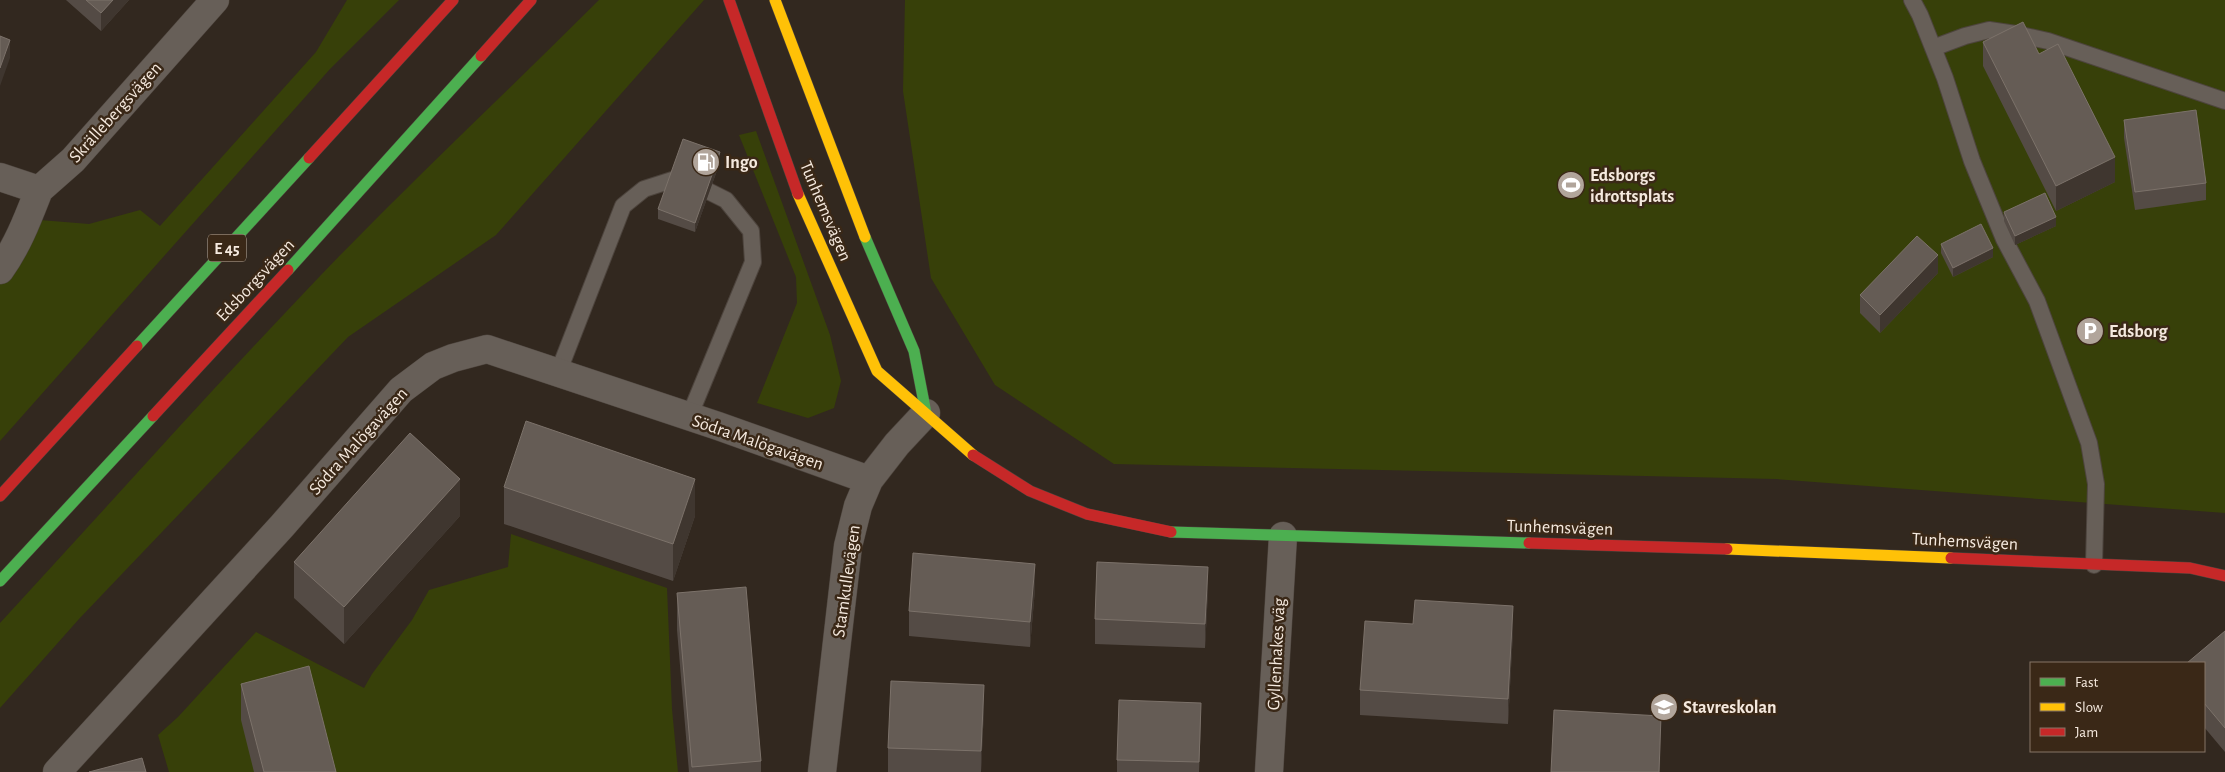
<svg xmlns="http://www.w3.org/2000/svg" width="2225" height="772" font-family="'Alegreya Sans',sans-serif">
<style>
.green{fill:#374009}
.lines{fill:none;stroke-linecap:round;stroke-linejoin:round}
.lane-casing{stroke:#4d443d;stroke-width:18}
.street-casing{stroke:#4d443d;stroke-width:29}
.fast-casing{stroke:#4d443d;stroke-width:12}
.slow-casing{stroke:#4d443d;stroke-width:12}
.jam-casing{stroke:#4d443d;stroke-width:12}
.lane{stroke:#675f58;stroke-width:16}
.street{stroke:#675f58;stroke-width:28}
.fast{stroke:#4caf50;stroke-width:11}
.slow{stroke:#ffc107;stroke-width:11}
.jam{stroke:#c62828;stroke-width:11}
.wall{fill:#544b45}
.shaded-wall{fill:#3f362f}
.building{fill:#655c55;stroke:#7c726a}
.labels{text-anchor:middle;stroke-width:5;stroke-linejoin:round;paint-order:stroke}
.shield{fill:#3a2817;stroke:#bdafa2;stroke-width:1}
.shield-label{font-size:16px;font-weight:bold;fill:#f5e9de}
.street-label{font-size:18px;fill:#f5e9de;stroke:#3a2817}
.poi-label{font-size:18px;font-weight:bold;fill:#f5e9de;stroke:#3a2817;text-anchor:start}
</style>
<rect width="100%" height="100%" fill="#32281f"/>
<!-- green -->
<path class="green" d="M347,0H399L330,69L0,441V282L40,220L89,224L140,210L160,226L316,52Z
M599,0H704L496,235L348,337L79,619L0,708V623C107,507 212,389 321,275C411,181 507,92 599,0Z
M905,0H2225V513L1776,479L1114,464L995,385L931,278L903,91Z
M756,131L830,335L841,381L834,408L808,418L757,403L797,303L796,277L739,135Z
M511,534L667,588L672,709L678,772H169L158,735L178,717L256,632L364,688L372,674L412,620L429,590L508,567Z"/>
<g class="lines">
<!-- lane casing -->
<g class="lane-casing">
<path id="lane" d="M1912,0L1920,15L1945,78L1972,161L2004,239L2037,301L2089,443L2096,484L2094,565
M1933,48L1965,36L1989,30L2016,34L2048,41L2225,101
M558,373L623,206L644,189L672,180L700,187L726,200L751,231L753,262L689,417"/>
</g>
<!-- street casing -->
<g class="street-casing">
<path id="street" d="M0,177L39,190L73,160L215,0
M0,270C18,245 28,218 39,190
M57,772L282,526L401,390L433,366L453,358L487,349L718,426L869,480
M822,772L848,546L858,506L869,480L897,444L926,413
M1269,772L1283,536"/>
</g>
<!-- fast casing -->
<g class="fast-casing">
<path id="fast" d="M865,237L914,351L926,413
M288,270L481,56
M137,346L309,158
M1171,532L1529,543
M0,581L153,416"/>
</g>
<!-- slow casing -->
<g class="slow-casing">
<path id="slow" d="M775,0L865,237
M798,194L877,371L973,455
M1727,549L1951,558"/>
</g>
<!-- jam casing -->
<g class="jam-casing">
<path id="jam" d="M729,0L798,194
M481,56L531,0
M309,158L453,0
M153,416L288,270
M973,455L1030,491L1087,514L1171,532
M0,496L137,346
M1529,543L1727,549
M1951,558L2190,568L2225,576"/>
</g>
<!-- lane -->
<use href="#lane" class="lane"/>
<!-- street -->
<use href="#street" class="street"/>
<!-- fast -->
<use href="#fast" class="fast"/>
<!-- slow -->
<use href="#slow" class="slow"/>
<!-- jam -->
<use href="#jam" class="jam"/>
</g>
<!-- wall -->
<path class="wall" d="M66,0H129L101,31Z
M1983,42L2039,54L2115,182L2056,211L1983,66Z
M2124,120L2206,183V200L2135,210L2124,138Z
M720,162L695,232L658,219V209Z
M2004,212L2056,226L2015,245L2004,221Z
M1941,244L1993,257L1953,277L1941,253Z
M1938,273L1880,333L1860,313V295Z
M504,487L695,516L673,581L504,524Z
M460,516L344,644L294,598V562Z
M1035,589L1030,647L909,636V611Z
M1208,591L1205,648L1095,644V619Z
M677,593L761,761V772H689L677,630Z
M1413,624L1513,631L1508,724L1360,715V690Z
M2225,631V752L2204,727V663Z
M241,684L336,772H254L241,720Z
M984,709L981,772H888V748Z
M1201,721L1199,772H1117V760Z"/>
<!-- shaded-wall -->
<path class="shaded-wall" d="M113,0H129L101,31V13Z
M10,40V58L0,86V68Z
M720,152V162L695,232V223Z
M2115,157V182L2056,211V186Z
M2056,217V226L2015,245V236Z
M1993,248V257L1953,277V268Z
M1938,255V273L1880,333V315Z
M460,479V516L344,644V607Z
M695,479V516L673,581V544Z
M1035,564V589L1030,647V622Z
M1208,567V591L1205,648V624Z
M1513,606V631L1508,724V699Z
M984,685V709L981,772V751Z
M1201,703V721L1199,772V762Z
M1661,716L1660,772H1659Z"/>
<!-- building -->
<path class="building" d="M86,0H113L101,13Z
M2023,22L2039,54L2058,44L2115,157L2056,186L1983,42Z
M0,36L10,40L0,68Z
M2196,110L2206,183L2135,192L2124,120Z
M683,139L720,152L695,223L658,209Z
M2045,193L2056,217L2015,236L2004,212Z
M1981,224L1993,248L1953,268L1941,244Z
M1917,236L1938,255L1880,315L1860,295Z
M526,421L695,479L673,544L504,487Z
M410,433L460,479L344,607L294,562Z
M913,553L1035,564L1030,622L909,611Z
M1097,562L1208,567L1205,624L1095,619Z
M746,587L761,761L692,767L677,593Z
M1415,600L1513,606L1508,699L1360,690L1365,621L1413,624Z
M2225,631V728L2204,703V663H2187Z
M309,666L336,772H264L241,684Z
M891,681L984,685L981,751L888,748Z
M1119,700L1201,703L1199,762L1117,760Z
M1554,710L1661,716L1659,772H1551Z
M142,758L146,772H89Z"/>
<!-- icons -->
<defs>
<g id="fuel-disc" transform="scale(1.4375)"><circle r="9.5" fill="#b1a59b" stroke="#3a2817"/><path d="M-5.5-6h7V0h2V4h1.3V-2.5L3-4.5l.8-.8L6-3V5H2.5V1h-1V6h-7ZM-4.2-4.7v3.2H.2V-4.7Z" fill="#fff"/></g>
<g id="stadium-disc" transform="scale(1.4375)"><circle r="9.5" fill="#b1a59b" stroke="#3a2817"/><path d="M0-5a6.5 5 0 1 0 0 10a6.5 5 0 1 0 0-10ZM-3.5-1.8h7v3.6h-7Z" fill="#fff"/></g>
<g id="parking-disc" transform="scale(1.4375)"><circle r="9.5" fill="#b1a59b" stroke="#3a2817"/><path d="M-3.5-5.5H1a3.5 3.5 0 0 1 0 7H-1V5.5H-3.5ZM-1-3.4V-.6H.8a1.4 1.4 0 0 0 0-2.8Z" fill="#fff"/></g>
<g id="school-disc" transform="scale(1.4375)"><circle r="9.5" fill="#b1a59b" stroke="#3a2817"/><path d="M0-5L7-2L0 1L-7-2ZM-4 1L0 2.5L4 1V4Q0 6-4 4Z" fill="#fff"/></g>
</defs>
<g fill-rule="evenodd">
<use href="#fuel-disc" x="706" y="162"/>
<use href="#stadium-disc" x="1571" y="185"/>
<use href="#parking-disc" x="2090" y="331"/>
<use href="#school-disc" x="1664" y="707"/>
</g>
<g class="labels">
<!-- shield labels -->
<rect class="shield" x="208" y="234.5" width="38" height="27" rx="4"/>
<g class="shield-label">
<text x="227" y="254">E 45</text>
</g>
<!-- street labels -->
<g class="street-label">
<text transform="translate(115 112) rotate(-48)" y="6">Skrällebergsvägen</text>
<text transform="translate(826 211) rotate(67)" y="6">Tunhemsvägen</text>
<text transform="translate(255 280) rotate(-47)" y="6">Edsborgsvägen</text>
<text transform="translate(358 441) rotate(-48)" y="6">Södra Malögavägen</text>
<text transform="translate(758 442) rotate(19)" y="6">Södra Malögavägen</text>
<text transform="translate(1560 527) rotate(2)" y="6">Tunhemsvägen</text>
<text transform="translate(1965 541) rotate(3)" y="6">Tunhemsvägen</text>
<text transform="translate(846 581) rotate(-82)" y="6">Stamkullevägen</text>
<text transform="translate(1276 654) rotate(-87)" y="6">Gyllenhakes väg</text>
</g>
<!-- poi labels -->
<g class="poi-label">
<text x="725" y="168">Ingo</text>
<text x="1590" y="181">Edsborgs<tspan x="1590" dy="21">idrottsplats</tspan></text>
<text x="2109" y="337">Edsborg</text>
<text x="1683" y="713">Stavreskolan</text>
</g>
</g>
<!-- legend -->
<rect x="2030" y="662" width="175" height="90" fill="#3a2817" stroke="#857567"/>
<rect x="2040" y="678" width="25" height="8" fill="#4caf50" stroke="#857567"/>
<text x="2075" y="687" font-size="15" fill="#f5e9de">Fast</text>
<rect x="2040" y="703" width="25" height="8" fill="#ffc107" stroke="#857567"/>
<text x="2075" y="712" font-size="15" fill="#f5e9de">Slow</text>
<rect x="2040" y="728" width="25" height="8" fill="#c62828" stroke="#857567"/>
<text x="2075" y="737" font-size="15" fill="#f5e9de">Jam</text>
</svg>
